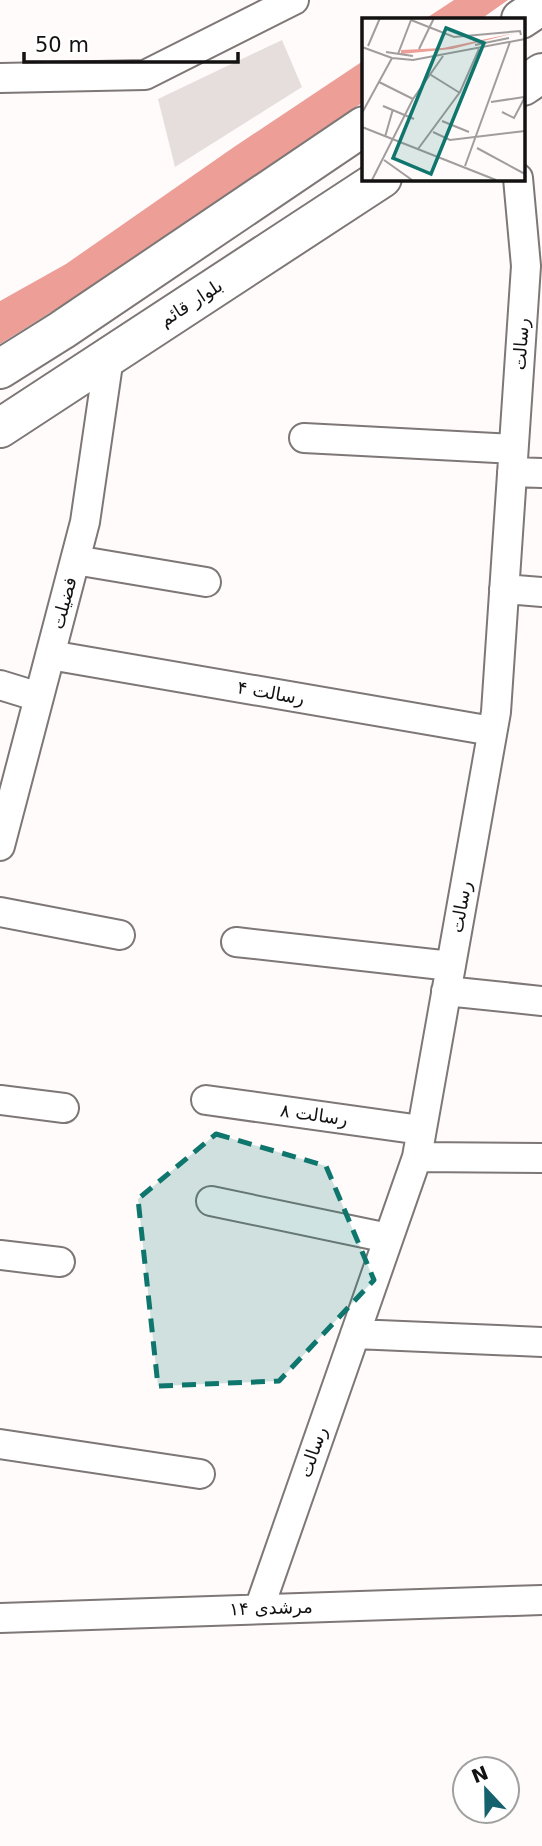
<svg xmlns="http://www.w3.org/2000/svg" width="542" height="1846" font-family="'DejaVu Sans','Noto Sans Arabic',sans-serif">
<style>
.forest{fill:#ec9e97}
.building{fill:#e5dedd}
.lines{fill:none;stroke-linecap:round;stroke-linejoin:round}
.minor-casing{stroke:#7d7776;stroke-width:32}
.secondary-casing{stroke:#7d7776;stroke-width:42}
.minor{stroke:#fff;stroke-width:28}
.secondary{stroke:#fff;stroke-width:38}
.marked{fill:#0f766e;fill-opacity:0.2;stroke:#0f766e;stroke-width:5;stroke-dasharray:14 9;stroke-linejoin:round}
.labels{text-anchor:middle;stroke-width:6;stroke-linejoin:round;paint-order:stroke}
.street-label{font-size:18px;fill:#131111;stroke:#fff}
.inset-road{fill:none;stroke:#a19d9d;stroke-width:2}
.view{fill:#0f766e;fill-opacity:0.15;stroke:#0f766e;stroke-width:3.5}
.inset-edge{fill:none;stroke:#131111;stroke-width:3.5}
</style>
<rect width="100%" height="100%" fill="#fffbfa"/>
<!-- forest -->
<path class="forest" d="M454,0H508L481,19H425Z
M363,61V102L184,229L0,344V301L66,264L234,147Z"/>
<!-- building -->
<path class="building" d="M282,40L302,87L175,167L158,99Z"/>
<g class="lines">
<!-- minor casing -->
<g class="minor-casing">
<path id="minor" d="M0,78L145,75L294,0
M304,438L513,449
M512,472L542,473
M75,560L206,582
M504,589L542,592
M50,655L492,731
M0,685L39,697
M0,846L85,522L109,357
M0,912L120,935
M236,942L451,966
M446,991L542,1001
M0,1100L64,1108
M206,1100L421,1130
M417,1157L542,1158
M211,1201L388,1238
M0,1255L60,1262
M355,1334L542,1342
M0,1444L200,1474
M259,1609L417,1157L496,712L526,266L518,178
M0,1618L542,1600"/>
</g>
<!-- secondary casing -->
<g class="secondary-casing">
<path id="secondary" d="M521,19L542,5
M523,86L542,73
M0,369L62,330L364,126
M0,428L382,178"/>
</g>
<!-- minor -->
<use href="#minor" class="minor"/>
<!-- secondary -->
<use href="#secondary" class="secondary"/>
</g>
<!-- marked area -->
<path class="marked" d="M216,1134L326,1166L374,1280L279,1381L158,1386L138,1199Z"/>
<g class="labels">
<!-- street labels -->
<g class="street-label">
<text transform="translate(191 303) rotate(-33)" y="6">بلوار قائم</text>
<text transform="translate(521 344) rotate(-86)" y="6">رسالت</text>
<text transform="translate(64 603) rotate(-75)" y="6">فضیلت</text>
<text transform="translate(271 693) rotate(10)" y="6">رسالت ۴</text>
<text transform="translate(461 907) rotate(-80)" y="6">رسالت</text>
<text transform="translate(314 1115) rotate(8)" y="6">رسالت ۸</text>
<text transform="translate(313 1452) rotate(-71)" y="6">رسالت</text>
<text transform="translate(271 1608) rotate(-2)" y="6">مرشدی ۱۴</text>
</g>
</g>
<!-- overview -->
<g transform="translate(362 18)">
<rect width="163" height="163" fill="#fffbfa"/>
<path d="M153,15L90,31L39,36V32L81,30Z" fill="#ec9e97"/>
<path class="inset-road" d="M49,2L92,19L158,13L159,17M113,27L147,20M6,28L18,0M0,29L30,40L51,42L163,21M57,31L72,0M24,34L51,38M36,36L49,2M69,57L98,75M17,64L51,81M129,84L162,79M21,88L52,101M140,94L152,100L163,79M0,95L30,40M80,103L107,114M0,109L134,162M71,114L88,122L163,113M23,119L31,91M115,130L163,156M56,131L98,74L117,31M22,142L50,162M103,148L148,24M10,162L51,81L81,38"/>
<path class="view" d="M84,10L122,25L69,156L31,140Z"/>
<rect width="163" height="163" class="inset-edge"/>
</g>
<!-- north arrow -->
<g transform="translate(486 1790) rotate(338)"><circle r="33" fill="#ffffff" stroke="#a1a0a0" stroke-width="2"/>
<path d="M0-5L12 26L0 18L-12 26Z" fill="#16616e"/>
<text y="-10" font-size="19" font-weight="bold" text-anchor="middle" fill="#131111">N</text>
</g>
<!-- scale -->
<path d="M24 52v10h214v-10" fill="none" stroke="#131111" stroke-width="3.5"/>
<text x="35" y="52" font-size="21" fill="#131111" stroke="#ffffff" stroke-width="5" paint-order="stroke">50 m</text>
</svg>
